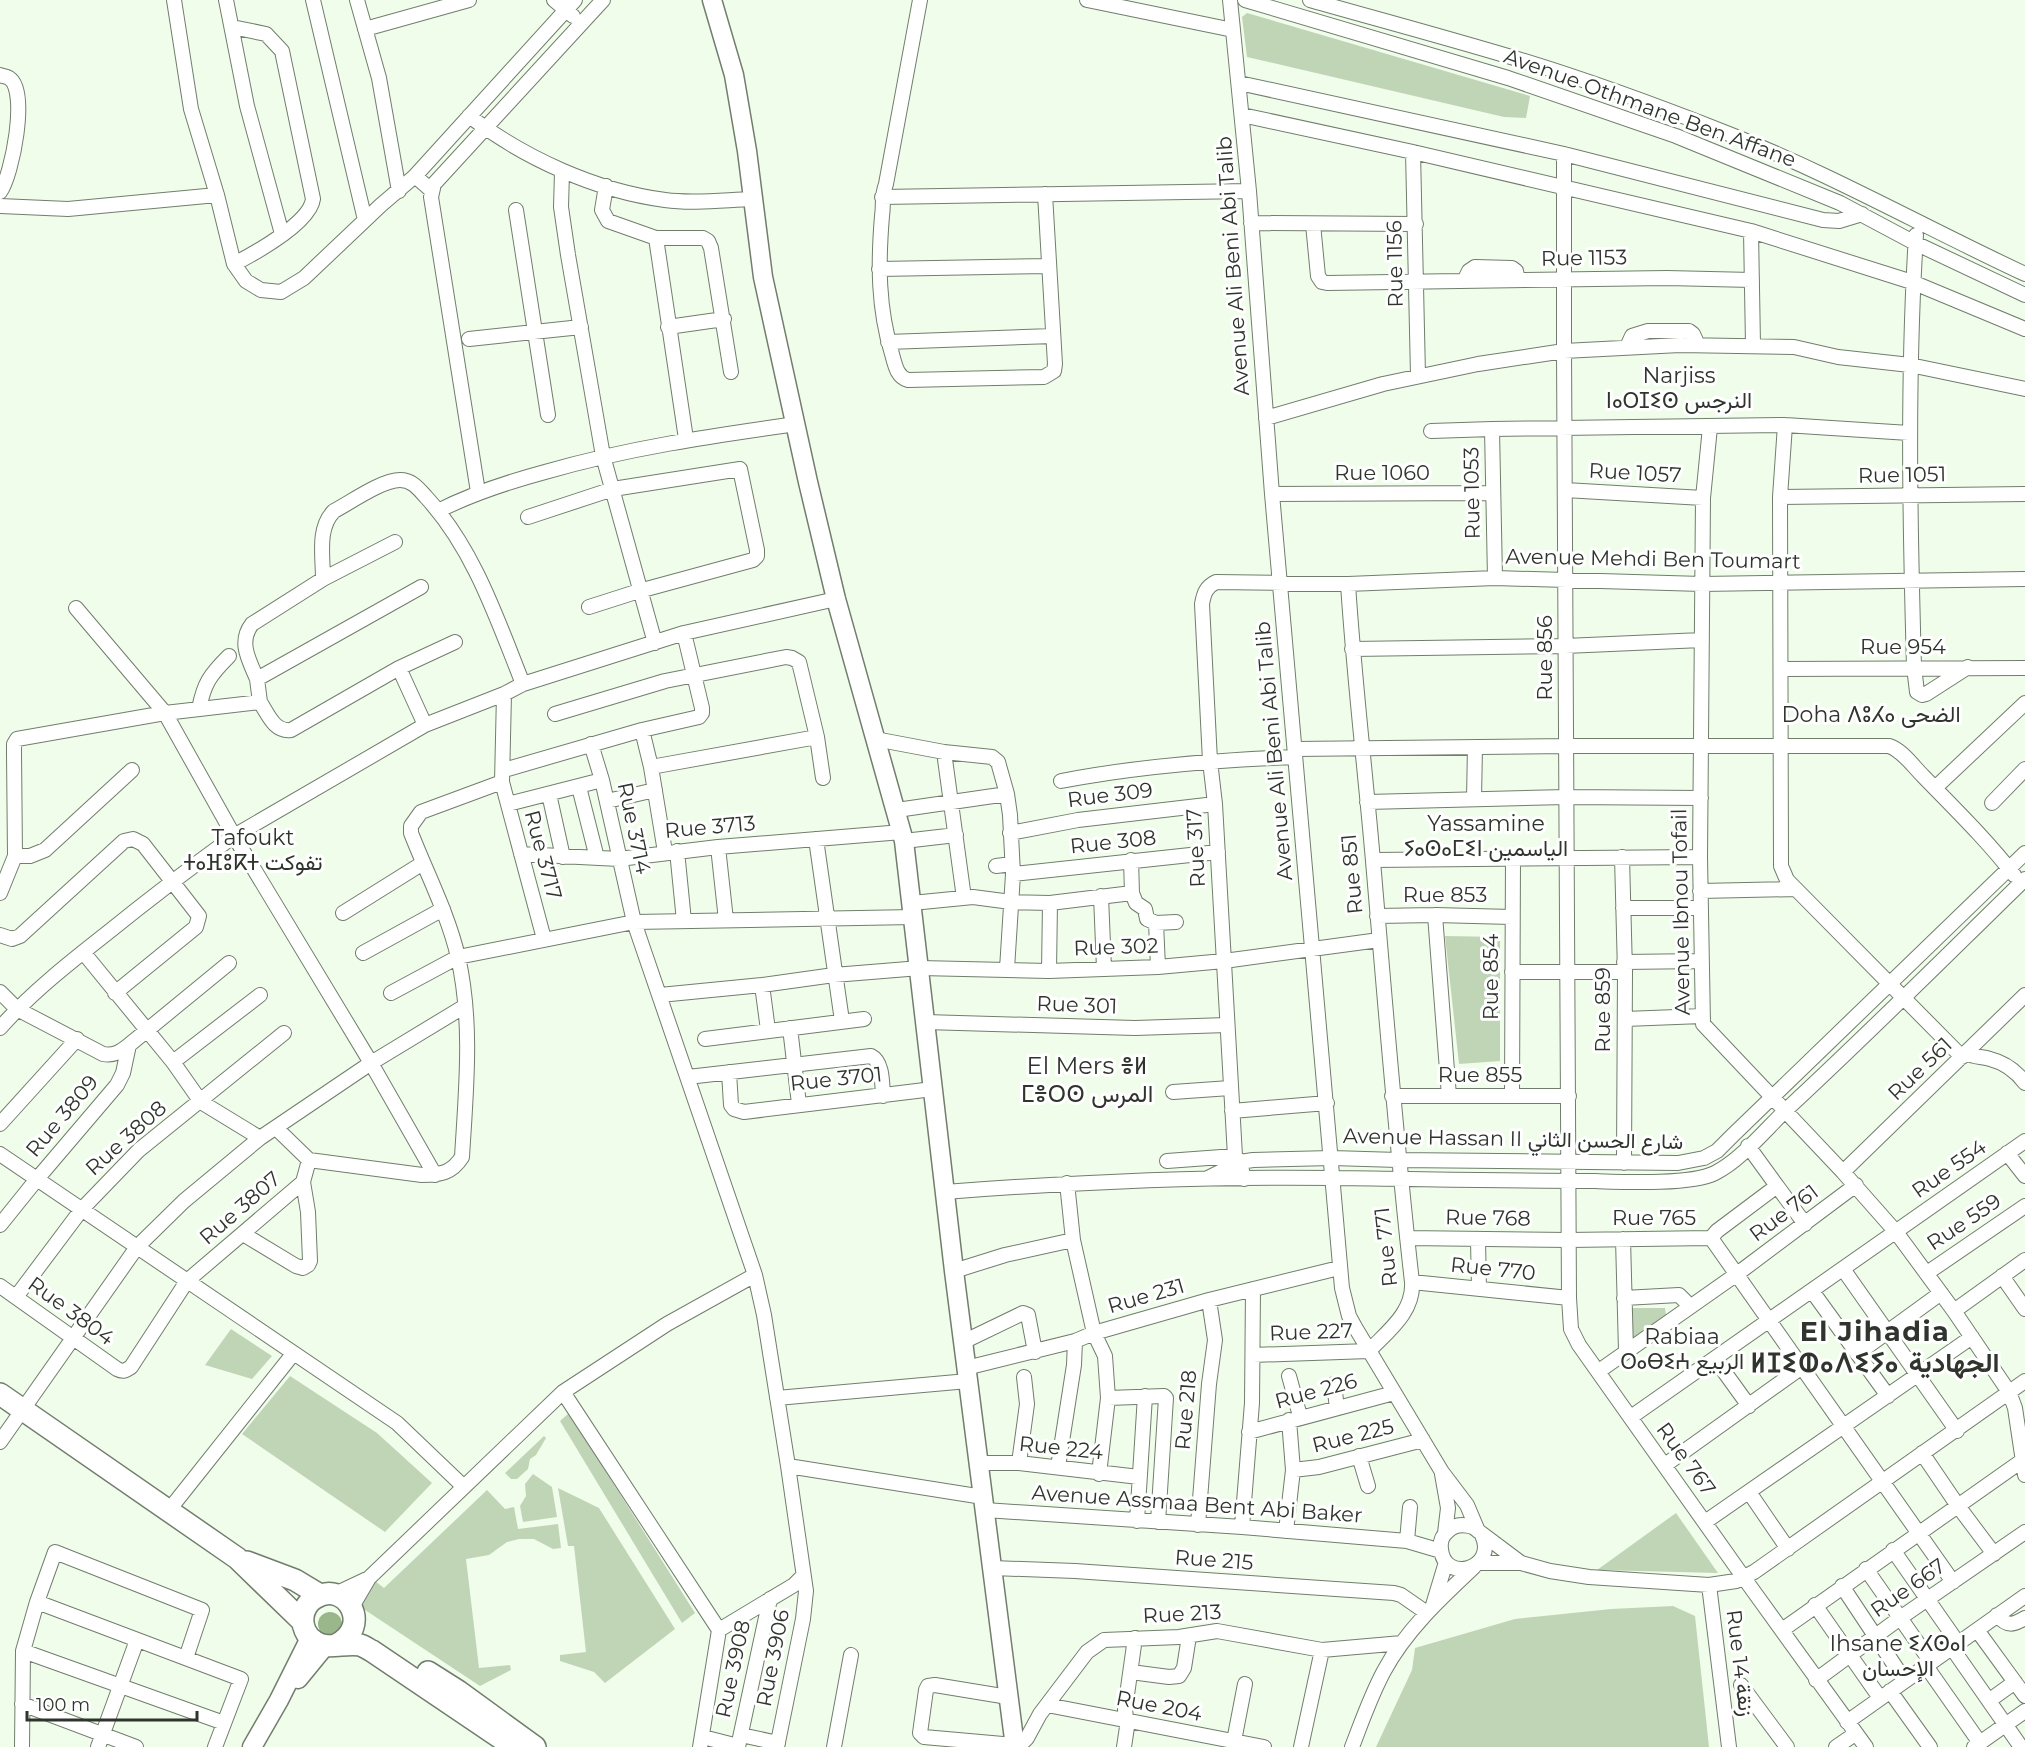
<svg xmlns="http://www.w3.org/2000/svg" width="2025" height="1747" font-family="Montserrat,Vazirmatn,'Noto Sans Tifinagh',sans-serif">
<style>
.green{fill:#c0d5b6}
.water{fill:#9ab78c}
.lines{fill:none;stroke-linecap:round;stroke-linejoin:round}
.street-casing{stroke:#727d6d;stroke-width:16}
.secondary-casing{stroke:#727d6d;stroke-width:21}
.primary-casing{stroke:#727d6d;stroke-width:24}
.street{stroke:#fff;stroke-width:14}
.secondary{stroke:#fff;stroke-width:18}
.primary{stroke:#fff;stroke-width:21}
.labels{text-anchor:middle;stroke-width:6;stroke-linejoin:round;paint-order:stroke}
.street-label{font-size:21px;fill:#2f342d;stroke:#fff}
.neighbourhood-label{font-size:22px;fill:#2f342d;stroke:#fff}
.quarter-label{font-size:24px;fill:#2f342d;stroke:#fff}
.district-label{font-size:27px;font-weight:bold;letter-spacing:1.5px;fill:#2f342d;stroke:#fff}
</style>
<rect width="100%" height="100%" fill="#f0fdeb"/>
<!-- green -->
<path class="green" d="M1247,13L1530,96L1526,118L1504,117L1247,57L1242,17Z
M1445,936L1500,937V1061L1459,1064Z
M1632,1308H1665L1666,1315L1633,1340Z
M231,1329L272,1356L252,1379L205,1365Z
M290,1376L377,1433L432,1483L385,1532L242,1434Z
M569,1413L695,1613L682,1623L560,1421Z
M544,1436L546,1438L536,1455L530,1459L528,1469L517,1479H511L505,1473Z
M533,1474L552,1487L557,1517L523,1522L520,1506L526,1496L525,1484Z
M558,1488L599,1508L675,1629L605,1683L594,1672L560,1661V1655L586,1652L574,1546H568Z
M487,1490L505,1509L514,1507L518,1529L558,1524L561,1548L553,1549L534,1539H519L507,1542L489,1555L466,1559L479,1668L510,1665L511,1670L480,1686L356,1604L375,1581L384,1588Z
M1676,1513L1718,1573L1597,1570Z
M1673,1606L1695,1616L1709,1747H1376L1412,1670L1415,1648L1515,1619L1611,1609Z"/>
<!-- water -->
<path class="water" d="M318 1624a12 12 0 1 1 24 0a12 12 0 1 1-24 0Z"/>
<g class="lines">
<!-- street casing -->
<g class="street-casing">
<path id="street" d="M174,0L191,109L217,195L234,264C255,253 310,223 313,199L282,51L266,34L232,27
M226,0L247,106L282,234
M313,0L365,220
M357,0L379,78L399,191
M554,0L573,16
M920,0L886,184C881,197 884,203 882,216C878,264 878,308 892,354C895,365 897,377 908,380L1044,377L1054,371L1055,364L1045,194
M1087,0L1233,30
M1230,0L1249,191L1272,494L1342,1288L1349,1316L1355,1327L1442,1472L1467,1505L1478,1531
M1245,0L1508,78L1676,136L1840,203L1915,243L2025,295
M1310,0C1377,19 1444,37 1511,57C1585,79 1658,106 1729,134C1831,174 1926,228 2025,274
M365,29L469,0
M0,75C2,76 8,77 9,78C29,90 12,176 0,192
M1239,83L1564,154L1823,220L1839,221L1862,214
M1242,115L1413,152L1751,231L1912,282L2025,329
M469,116C524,158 596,191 665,200C693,204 724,200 752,199
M1413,152L1418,375
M1564,154V351L1569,1298L1571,1329L1579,1345L1744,1578L1866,1747
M562,172L561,207L568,255L603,456L655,643
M415,176L575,0
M606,186L602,210L608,221L656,238H703L708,241L711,248L731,372
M882,197L1249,191
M0,206L68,209L217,195
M516,210L548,415
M1251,223L1416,224
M1313,224L1318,276L1322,282L1327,283L1667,278L1752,280
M1751,231L1753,345
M1916,235C1907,379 1910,523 1914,667L1917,692L1922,695L1926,694L1968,667
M656,238L686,439
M234,264L246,281L261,290L281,292L304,278L381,205L415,176L431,190
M879,269L1049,266
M1464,281L1469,271L1475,267L1512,268L1516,271L1518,280
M668,327L724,319
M469,339L581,327
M888,342L1053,336
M1627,347L1632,336L1648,331H1689L1693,334L1698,345
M1266,418L1383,384L1478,364L1564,351L1680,345L1794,347L1838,357L1910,365L2025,389
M1785,425L1780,497L1781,866L1787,880L1962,1057
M1710,427L1703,498L1700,857L1703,1024L1843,1172L1896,1232L1954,1311L2009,1392L2015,1408L2025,1475
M1431,431L1492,429
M1565,490L1703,498
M478,492L431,197L434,184L603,0
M1272,494L1493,493
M1780,497L2025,494
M438,511C473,493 508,482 545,472C628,448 711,436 796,424
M528,517L613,489L740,469L757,550V556L753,560L639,591L589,607
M1495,578L1492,429L1785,425L1909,433
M323,579C323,556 317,528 334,511C351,502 382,480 400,480C412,480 418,488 426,497C474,549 497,619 523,684L504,694L425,725L234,836L371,1063L435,1175
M76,608L165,713L260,702C268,714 274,732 291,730L399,668L455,642
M1352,649L1565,646L1702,640
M399,668L425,725
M1782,669L2025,668
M257,679C249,660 238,642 252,624L323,579L395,542
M523,684L684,633L836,599
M504,694L502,782L544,939
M260,702L257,679L421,587
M199,709C204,683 210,675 229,656
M555,714L665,681L786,657L792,658L799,662L817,737L823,778
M642,730L651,767L665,852
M875,739L944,752L992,757L998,762L1007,794L1010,815L1013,874L1007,969
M1295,749L1566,746H1889C1902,750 1913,766 1923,776C1954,808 1987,840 2014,875
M944,752L964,898
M651,767L817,737
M504,770L642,730L699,717L702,713V708L684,633
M1061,781C1139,766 1216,760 1295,757
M579,787L597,858
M1935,788L2025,703
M549,794L563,857
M1474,799L1475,747
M607,801L655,790
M1367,802L1566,797L1701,798
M1992,803L2025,769
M508,804L602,780
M897,810L1007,794
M1010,833L1078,820L1215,804
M816,839L842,1021
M904,841L956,835
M718,847L726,920
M677,851L684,921
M521,854L619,859L718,847L902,832
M15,856H30L45,850L132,770
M1622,857L1625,972L1624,1163
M1131,860L1132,893
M1373,860L1700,857
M996,866L1012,864
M1013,874L1218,852
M1700,891L1796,889
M0,893L15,856L14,753V744L17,739L165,713L234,836C190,868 148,900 106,934C69,963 31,993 0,1028
M1101,896L1104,969
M912,903L973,897L1011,902L1050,903L1132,893L1136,903L1145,909L1147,919L1156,923L1158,967
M1623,908H1700
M343,913L423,863
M1435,915L1449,1096
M1377,916L1435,915L1512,917
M1156,923L1176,922
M0,935L12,939L20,936L124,841L133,839L143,844L199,916L196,927L115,993
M83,952L173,1062L201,1102L260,1138
M363,953L443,909
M1624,962L1701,961
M1049,971L1050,903
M1512,972H1625
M762,985L768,1030
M0,992L17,1009L103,1054C114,1056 120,1052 129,1045L229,963
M391,993L458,957L634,922L914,917
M660,995L762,985L834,975L920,968L1049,971L1158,967L1224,961L1379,940
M1625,1019L1702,1016
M925,1022L1135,1028L1227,1025
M790,1028L799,1104
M705,1039L864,1019
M1967,1053C1974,1058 1982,1056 1990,1059C2006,1063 2016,1071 2025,1083
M173,1062L260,995
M729,1072L731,1105L734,1109L744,1112L933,1089
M688,1077L871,1056C883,1062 882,1083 883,1096
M1173,1092L1230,1088
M1392,1096H1569
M1512,1096L1513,858
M1232,1111L1327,1103
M0,1124L77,1039
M276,1128L309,1160L422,1175C440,1175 452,1173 462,1157C466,1090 473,1023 458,957C448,914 427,874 411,833V826L421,812L502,782
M2007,1153L2025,1176
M0,1154L397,1423L464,1487
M1167,1161L1235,1156
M1843,1172L2025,995
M1208,1178L1240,1162L1253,1160L1332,1158L1398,1160L1678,1163L1704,1158L1717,1151L1733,1135L2025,853
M1244,1179L1240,1162L1235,1156L1215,804L1210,761L1202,604C1204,593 1206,587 1216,582L1348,584L1495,578L1702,584L2025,579
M1067,1183L1073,1240L1094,1333L1105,1356L1108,1398L1099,1474
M1777,1186L1805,1224
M945,1192C1075,1182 1206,1176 1336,1178C1423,1179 1509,1181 1595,1181C1624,1182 1691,1185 1715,1173C1741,1160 1766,1129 1787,1109C1868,1034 1946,956 2025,879
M0,1225L37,1179L117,1085L123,1073L129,1045
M243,1234L296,1266L303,1268L308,1265L310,1261L308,1212L303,1182
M1407,1238L1569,1240L1711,1238L1953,1582
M1711,1238L1717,1231L1777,1186L1748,1146
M1623,1239L1626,1351
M1478,1240L1479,1289
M1843,1269L1957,1431
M954,1271L1005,1255L1073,1240
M1927,1273L2025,1206
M755,1275L764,1315L788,1466L806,1591L803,1619L777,1747
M2002,1276L2025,1309
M1412,1282L1569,1298
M0,1286L117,1369C123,1372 125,1371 131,1367L187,1281L303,1182L309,1160
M1812,1291L1888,1396
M16,1297L82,1209L139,1150L284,1033
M1624,1298L1679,1295L1690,1306
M1954,1311L2025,1260
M963,1342L1023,1313L1028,1315L1035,1352
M1857,1354L1941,1293
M1253,1355L1369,1351C1388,1331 1414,1312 1412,1282C1396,1142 1385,1001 1373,861C1365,768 1354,677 1348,584
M1715,1359L1749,1406
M966,1368L1075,1341L1094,1333L1209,1300L1339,1268
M1599,1371L1737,1274L1856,1185
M1289,1376L1300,1416
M1334,1384L1337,1408
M563,1392L719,1630
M777,1398L968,1381
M1108,1398L1164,1396L1166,1398L1158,1522
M1631,1417L2025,1141
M1249,1432L1394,1393
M0,1442L137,1247L184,1201L260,1138L371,1063L465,1006
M1922,1453L1958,1506L1994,1554
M1359,1456L1368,1486
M979,1463H1019L1139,1477
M1019,1463L1027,1404L1024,1377
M1665,1465L1802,1367
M788,1466L983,1497
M1058,1467L1074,1365L1075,1341
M1293,1470L1319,1467L1423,1440
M1442,1474L1448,1508L1445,1533
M1749,1492L1788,1549
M169,1510L293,1354
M985,1510L1242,1527L1407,1541L1441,1551
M1137,1521L1145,1396
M1705,1522L1972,1337
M1198,1525L1209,1384L1215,1340L1209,1300
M1242,1527L1252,1403L1253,1289
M1286,1531L1293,1470L1289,1420
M1482,1535C1498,1569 1444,1584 1441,1549C1440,1542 1442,1536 1447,1532C1454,1524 1464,1524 1473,1527L1521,1563
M1407,1541L1410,1507
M1893,1550L1958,1643
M1478,1563H1521L1550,1571L1589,1577L1709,1585L1736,1581L1754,1572L2025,1381
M992,1568L1075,1571L1394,1593L1401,1595L1427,1613
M1866,1569L1931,1662
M1709,1585L1729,1747
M1842,1586L1905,1681
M335,1594L369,1578
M37,1602L241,1679L215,1747
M1433,1605L1446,1562
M1815,1605L1880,1698
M352,1607L369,1578L563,1392L667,1324L755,1275L634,922L602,780L591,744
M1997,1615C2007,1627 2013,1625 2025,1618
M719,1630L794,1585L803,1576
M1782,1630L2023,1460
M1977,1630L2025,1696
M1952,1648L2021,1747
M23,1651L224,1723
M1926,1666L1980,1743
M1131,1672L1169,1677L1179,1676L1184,1668L1189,1636
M1816,1680L1900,1618L2025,1532
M1741,1685L1787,1747
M1890,1691L1930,1747
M1008,1697L935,1685L928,1686L926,1690L920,1733L924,1737L1014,1745L1021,1744L1027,1738L1040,1714L1087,1652L1104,1640L1179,1637L1217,1631L1322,1650L1402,1643
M1990,1700L2015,1682
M22,1704L136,1747
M1047,1705L1264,1747
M1847,1722L2025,1596
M741,1735L778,1743
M703,1737L738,1746
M1234,1741L1245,1684
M22,1747L23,1651L37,1602L55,1552L202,1610L186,1658
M98,1747L137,1640
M700,1747L719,1630
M738,1747L770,1599
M834,1747L851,1655
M1124,1747L1127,1727L1125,1709L1135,1638
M1301,1747L1322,1650
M1352,1747C1362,1721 1371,1695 1384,1671C1406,1630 1441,1598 1474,1567
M1836,1747L1855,1734
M1974,1747L2025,1711"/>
</g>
<!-- secondary casing -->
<g class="secondary-casing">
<path id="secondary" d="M712,0L734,75L747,151L763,277L808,482L836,599L904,841L954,1271L1015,1747
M298,1679L325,1646
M252,1747L279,1700L310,1638L308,1636"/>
</g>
<!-- primary casing -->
<g class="primary-casing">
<path id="primary" d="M0,1394L237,1558L303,1622
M247,1562L295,1580L320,1595
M336,1645C374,1626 345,1579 315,1598C308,1602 304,1609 303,1617C302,1626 306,1636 314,1641C327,1651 344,1642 360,1645C364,1646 368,1649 372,1651L514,1747
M428,1672L458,1691L535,1747"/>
</g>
<!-- street -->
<use href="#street" class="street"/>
<!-- secondary -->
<use href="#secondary" class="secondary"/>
<!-- primary -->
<use href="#primary" class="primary"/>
</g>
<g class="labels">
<!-- street labels -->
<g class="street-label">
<text transform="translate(1650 108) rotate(20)" y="7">Avenue Othmane Ben Affane</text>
<text transform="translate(1584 258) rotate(-1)" y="7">Rue 1153</text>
<text transform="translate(1395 264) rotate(-91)" y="7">Rue 1156</text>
<text transform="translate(1233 266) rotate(-94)" y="7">Avenue Ali Beni Abi Talib</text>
<text x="1382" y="480">Rue 1060</text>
<text transform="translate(1635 473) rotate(3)" y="7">Rue 1057</text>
<text transform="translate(1902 475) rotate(-1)" y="7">Rue 1051</text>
<text transform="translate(1472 493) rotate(-91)" y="7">Rue 1053</text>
<text transform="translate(1653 559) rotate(1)" y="7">Avenue Mehdi Ben Toumart</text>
<text x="1903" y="654">Rue 954</text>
<text transform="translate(1545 658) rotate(-90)" y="7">Rue 856</text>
<text transform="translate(1274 751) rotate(-95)" y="7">Avenue Ali Beni Abi Talib</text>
<text transform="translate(1110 795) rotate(-7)" y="7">Rue 309</text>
<text transform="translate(710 827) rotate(-5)" y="7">Rue 3713</text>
<text transform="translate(634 828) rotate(78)" y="7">Rue 3714</text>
<text transform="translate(1113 842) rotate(-6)" y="7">Rue 308</text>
<text transform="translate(1196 848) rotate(-93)" y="7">Rue 317</text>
<text transform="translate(543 855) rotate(75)" y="7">Rue 3717</text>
<text transform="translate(1352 874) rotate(-95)" y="7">Rue 851</text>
<text x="1445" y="902">Rue 853</text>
<text transform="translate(1681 912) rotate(-91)" y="7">Avenue Ibnou Tofail</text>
<text transform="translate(1116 947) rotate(-2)" y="7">Rue 302</text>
<text transform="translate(1491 977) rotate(-90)" y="7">Rue 854</text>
<text transform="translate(1077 1005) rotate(2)" y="7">Rue 301</text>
<text transform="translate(1603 1010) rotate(-90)" y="7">Rue 859</text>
<text transform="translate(1920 1069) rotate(-44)" y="7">Rue 561</text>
<text x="1480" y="1082">Rue 855</text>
<text transform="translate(836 1079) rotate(-6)" y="7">Rue 3701</text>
<text transform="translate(62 1116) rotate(-50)" y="7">Rue 3809</text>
<text transform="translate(126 1138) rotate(-42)" y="7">Rue 3808</text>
<text transform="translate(1513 1139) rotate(1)" y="7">Avenue Hassan II شارع الحسن الثاني</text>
<text transform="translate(1949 1169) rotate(-35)" y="7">Rue 554</text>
<text transform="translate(240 1208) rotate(-41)" y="7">Rue 3807</text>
<text transform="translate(1784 1213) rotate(-37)" y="7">Rue 761</text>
<text transform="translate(1488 1218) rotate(1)" y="7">Rue 768</text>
<text x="1654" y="1225">Rue 765</text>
<text transform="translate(1964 1222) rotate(-34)" y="7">Rue 559</text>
<text transform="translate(1386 1247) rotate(-96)" y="7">Rue 771</text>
<text transform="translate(1493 1269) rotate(6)" y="7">Rue 770</text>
<text transform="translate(1146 1296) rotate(-16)" y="7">Rue 231</text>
<text transform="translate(71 1311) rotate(36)" y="7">Rue 3804</text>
<text transform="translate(1311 1332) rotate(-2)" y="7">Rue 227</text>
<text transform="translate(1316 1391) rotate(-15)" y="7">Rue 226</text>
<text transform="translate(1186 1410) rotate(-85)" y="7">Rue 218</text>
<text transform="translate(1353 1436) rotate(-14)" y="7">Rue 225</text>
<text transform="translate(1061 1448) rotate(6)" y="7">Rue 224</text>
<text transform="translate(1686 1459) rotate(54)" y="7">Rue 767</text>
<text transform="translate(1197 1504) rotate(4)" y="7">Avenue Assmaa Bent Abi Baker</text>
<text transform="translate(1214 1560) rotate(4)" y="7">Rue 215</text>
<text transform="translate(1908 1588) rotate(-35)" y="7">Rue 667</text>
<text transform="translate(1182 1614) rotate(-3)" y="7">Rue 213</text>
<text transform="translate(773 1658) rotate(-79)" y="7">Rue 3906</text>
<text transform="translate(1740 1663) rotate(83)" y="7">Rue 14 زنقة</text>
<text transform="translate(733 1669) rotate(-78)" y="7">Rue 3908</text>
<text transform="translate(1159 1706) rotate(11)" y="7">Rue 204</text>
</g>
<!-- neighbourhood labels -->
<g class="neighbourhood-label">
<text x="1679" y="383">Narjiss<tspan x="1679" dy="25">ⵏⴰⵔⵊⵉⵙ النرجس</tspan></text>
<text x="1871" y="722">Doha ⴷⵓⵃⴰ الضحى</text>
<text x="1486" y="831">Yassamine<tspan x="1486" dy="25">ⵢⴰⵙⴰⵎⵉⵏ الياسمين</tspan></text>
<text x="253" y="845">Tafoukt<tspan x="253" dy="25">ⵜⴰⴼⵓⴽⵜ تفوكت</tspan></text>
<text x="1682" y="1344">Rabiaa<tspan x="1682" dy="25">ⵔⴰⴱⵉⵄ الربيع</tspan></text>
<text x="1898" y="1651">Ihsane ⵉⵃⵙⴰⵏ<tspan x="1898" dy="25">الإحسان</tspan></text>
</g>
<!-- quarter labels -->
<g class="quarter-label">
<text x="1087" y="1074">El Mers ⴻⵍ<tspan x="1087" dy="28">ⵎⴻⵔⵙ المرس</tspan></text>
</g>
<!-- district labels -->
<g class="district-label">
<text x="1875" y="1341">El Jihadia<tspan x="1875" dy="31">ⵍⵊⵉⵀⴰⴷⵉⵢⴰ الجهادية</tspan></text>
</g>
</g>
<!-- scale -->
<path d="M27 1711v9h170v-9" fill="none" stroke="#2f342d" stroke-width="3"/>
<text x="36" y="1711" font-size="18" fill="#2f342d" stroke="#ffffff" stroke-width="4.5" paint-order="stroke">100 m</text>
</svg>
